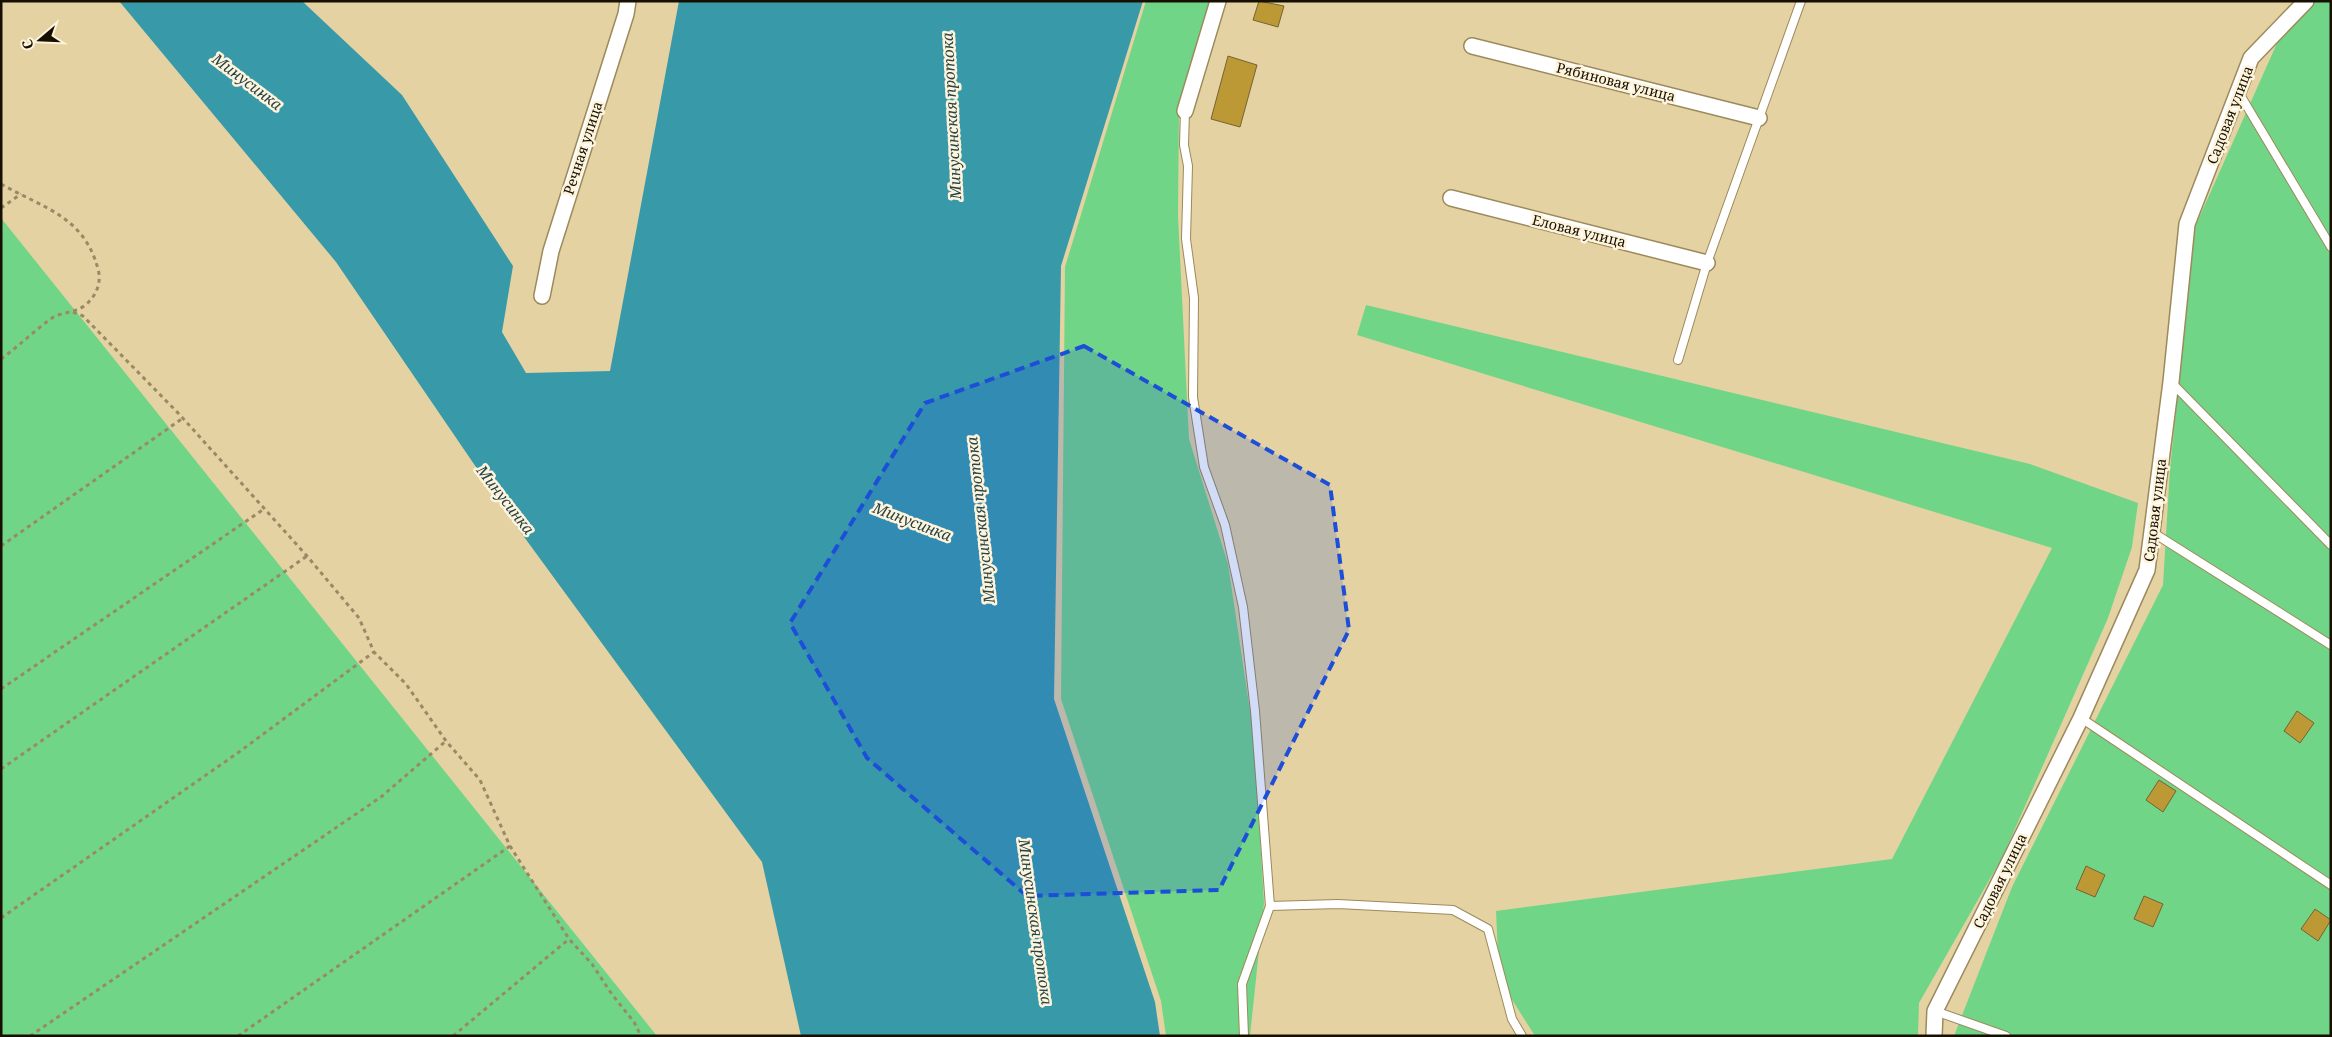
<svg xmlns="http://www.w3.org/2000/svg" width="2332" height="1037" font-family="'Noto Serif',serif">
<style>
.green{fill:#71d587}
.water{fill:#389aa9}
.building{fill:#bc9935;stroke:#746335}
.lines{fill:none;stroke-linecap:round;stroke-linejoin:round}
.lane-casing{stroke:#9c8a5c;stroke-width:10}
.street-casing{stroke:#9c8a5c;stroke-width:18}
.path{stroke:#998a67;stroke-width:3;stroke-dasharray:4 4;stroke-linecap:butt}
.lane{stroke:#fff;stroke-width:8}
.street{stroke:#fff;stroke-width:15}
.marked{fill:#1d4ed8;fill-opacity:0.2;stroke:#1d4ed8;stroke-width:4;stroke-dasharray:10 6;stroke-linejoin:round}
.labels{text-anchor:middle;stroke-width:5;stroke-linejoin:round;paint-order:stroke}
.street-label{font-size:14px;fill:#171001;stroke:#fef4dc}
.water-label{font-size:15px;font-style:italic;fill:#264348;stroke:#fef4dc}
</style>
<rect width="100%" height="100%" fill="#e5d2a2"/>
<!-- green -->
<path class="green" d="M1146,1H1209L1179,109L1178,216L1189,439L1228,564L1254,738L1264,903L1250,1036H1166L1161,1001L1061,699L1065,267Z
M2302,1H2331V1036H1954L2012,887L2163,585L2170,469L2195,227L2294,5Z
M1,218L657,1036H1Z
M1366,305L2030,464L2138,503L2132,547L2108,618L2003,856L1919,1003L1918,1036H1535L1499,979L1496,911L1892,859L2052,548L1357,335Z"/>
<!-- water -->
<path class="water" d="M119,1H302L402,95L513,266L502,332L526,373L610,371L679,1H1143L1061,266L1054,699L1155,1002L1160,1036H801L762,862L519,530L336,262Z"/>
<!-- building -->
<path class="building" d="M1259,1L1284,6L1278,27L1253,20Z
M1228,56L1257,65L1240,127L1211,119Z
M2297,711L2314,723L2300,743L2284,731Z
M2159,780L2176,791L2163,812L2146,800Z
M2086,866L2105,875L2095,897L2076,889Z
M2144,896L2163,904L2153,927L2134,919Z
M2315,909L2331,920L2318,941L2301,929Z"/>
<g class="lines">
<!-- lane casing -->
<g class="lane-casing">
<path id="lane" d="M2239,93L2331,247
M1185,111L1184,145L1188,166L1186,239L1194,298L1193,397L1204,467L1225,525L1243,607L1255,711L1270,906
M1678,360L1707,263L1801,1
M2171,382L2331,545
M2152,532L2331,645
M2081,718L2331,885
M1935,1011L2006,1036
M1244,1036L1242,984L1270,906L1338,904L1453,910L1488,929L1512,1019L1522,1036"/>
</g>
<!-- street casing -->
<g class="street-casing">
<path id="street" d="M1472,46L1759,118
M1185,111L1218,1
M1451,198L1707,263
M542,296L551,251L626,14L628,1
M1934,1036L1935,1011L2081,718L2147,570L2171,382L2187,224L2251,58L2306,1"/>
</g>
<!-- path -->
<path class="path" d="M1,184C43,208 84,216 98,269C102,283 96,297 84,306C74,313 62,312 52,318C35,330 19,346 1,359
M1,208L21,194
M73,312L83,316L180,415L307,556L359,618L374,652L406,684L446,741L480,780L510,846L569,939L592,964L611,993L634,1022L641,1036
M1,546L183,418
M1,689L264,509
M1,769L307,556
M1,918L239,752L374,652
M30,1036L381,797L446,741
M238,1036L510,846
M453,1036L569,939"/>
<!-- lane -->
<use href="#lane" class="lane"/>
<!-- street -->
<use href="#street" class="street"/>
</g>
<!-- marked area -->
<path class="marked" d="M1084,346L1330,485L1349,630L1219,890L1027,896L867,758L790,623L925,403Z"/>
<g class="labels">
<!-- street labels -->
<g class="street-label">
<text transform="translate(1616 82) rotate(14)" y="5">Рябиновая улица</text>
<text transform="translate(2230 115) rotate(-69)" y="5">Садовая улица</text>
<text transform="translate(583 148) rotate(-72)" y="5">Речная улица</text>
<text transform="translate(1579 231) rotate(14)" y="5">Еловая улица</text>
<text transform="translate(2155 510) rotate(-83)" y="5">Садовая улица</text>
<text transform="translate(2000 881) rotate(-64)" y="5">Садовая улица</text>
</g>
<!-- water labels -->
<g class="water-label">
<text transform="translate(247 82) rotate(37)" y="5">Минусинка</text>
<text transform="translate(952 116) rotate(-93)" y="5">Минусинская протока</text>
<text transform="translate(505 500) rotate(52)" y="5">Минусинка</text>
<text transform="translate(981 520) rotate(-96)" y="5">Минусинская протока</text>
<text transform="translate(912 522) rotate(21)" y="5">Минусинка</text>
<text transform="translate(1035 922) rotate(82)" y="5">Минусинская протока</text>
</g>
</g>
<!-- border -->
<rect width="2332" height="1037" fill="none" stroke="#171001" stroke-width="5"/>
<!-- north arrow -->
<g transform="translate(40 40) rotate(251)" stroke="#fef4dc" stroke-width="4" paint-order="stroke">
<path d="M0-4L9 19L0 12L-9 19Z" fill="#171001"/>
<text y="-8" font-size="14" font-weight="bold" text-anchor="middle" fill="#171001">С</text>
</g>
</svg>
